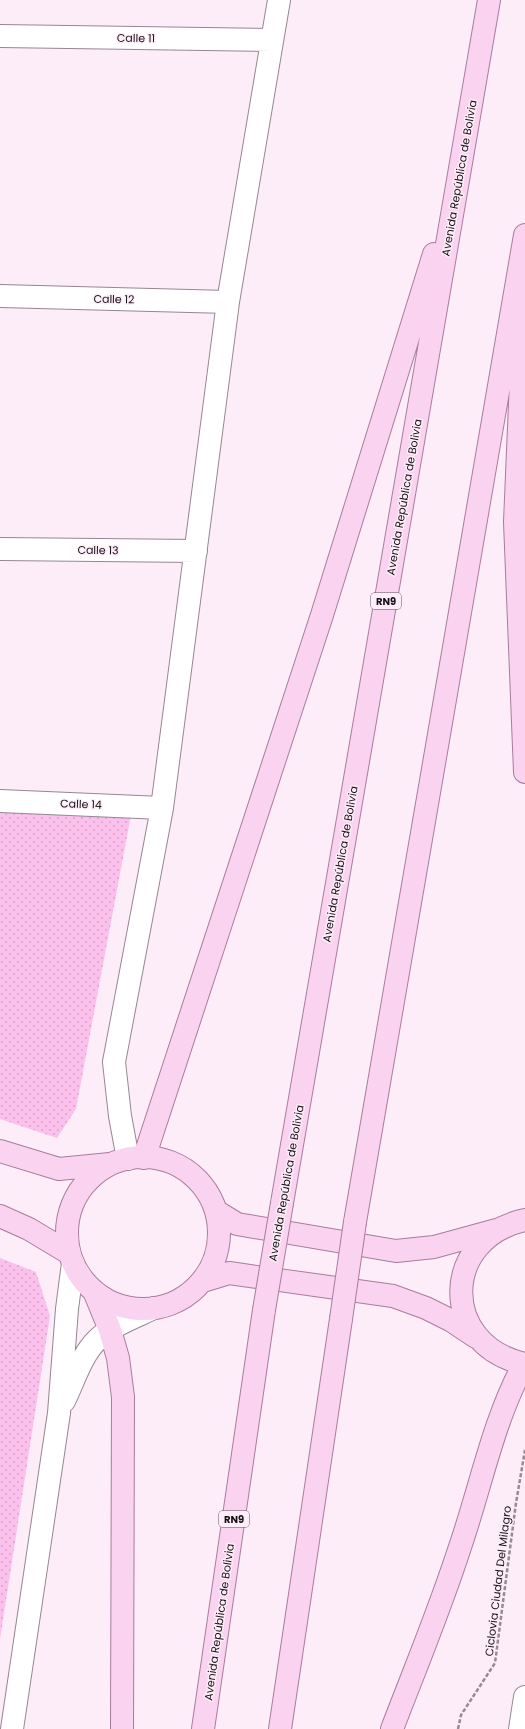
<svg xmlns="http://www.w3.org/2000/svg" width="525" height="1729" font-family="Poppins,sans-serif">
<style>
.green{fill:url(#green-dots)}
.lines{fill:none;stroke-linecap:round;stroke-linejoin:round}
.minor-casing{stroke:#958791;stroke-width:24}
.major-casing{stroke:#a97c9d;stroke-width:24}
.path{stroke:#968b93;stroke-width:2.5;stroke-dasharray:4 2;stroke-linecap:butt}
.minor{stroke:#fff;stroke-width:22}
.major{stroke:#fad3f0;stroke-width:22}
.major-bridge-casing{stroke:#a97c9d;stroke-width:24;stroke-linecap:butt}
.major-bridge{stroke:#fad3f0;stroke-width:22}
.labels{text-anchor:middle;stroke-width:3;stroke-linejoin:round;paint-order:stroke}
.shield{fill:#fdedf8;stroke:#5c5359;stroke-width:1}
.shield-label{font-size:10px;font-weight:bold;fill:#171115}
.street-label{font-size:11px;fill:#171115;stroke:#fdedf8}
</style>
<defs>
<pattern id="green-dots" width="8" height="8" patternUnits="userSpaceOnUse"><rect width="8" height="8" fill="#fbc0eb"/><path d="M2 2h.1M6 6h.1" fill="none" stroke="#d6a4c9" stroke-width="1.8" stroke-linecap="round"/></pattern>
</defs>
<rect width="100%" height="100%" fill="#fdedf8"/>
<!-- green -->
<path class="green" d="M0,812L131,815L76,1109L57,1138L0,1119Z
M0,1258L36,1272L50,1316L0,1639Z"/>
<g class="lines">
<!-- minor casing -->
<g class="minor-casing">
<path id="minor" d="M0,36L272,40
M0,296L228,302
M0,549L196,551
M0,801L162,808
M128,1159L120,1116L114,1062L162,808L228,302L279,0
M64,1401C74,1381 81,1355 98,1339C113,1325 135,1317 154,1308
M12,1729L59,1413L67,1309L73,1263
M520,1729L525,1697"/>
</g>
<!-- major casing -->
<g class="major-casing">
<path id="major" d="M524,309L515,522L525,772
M0,1151L59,1169L110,1164
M67 1233a76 76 0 1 1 152 0a76 76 0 1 1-152 0Z
M144,1158L322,615L434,254
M282,1203L489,0
M216,1211L237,1224L396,1251L434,1247L496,1230
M0,1216L29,1229L69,1253
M525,1220C441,1238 439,1345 525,1364
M355,1222L525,235
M203,1281L229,1273L393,1296L426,1308L452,1321L476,1337
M94,1291L110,1330L118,1358L123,1397L122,1729
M203,1729L264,1310
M280,1729L341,1319
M392,1729C415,1669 440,1609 460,1547C481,1486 493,1421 524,1364"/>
</g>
<!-- path -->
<path class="path" d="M458,1729L461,1715L495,1663L516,1503L525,1450"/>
<!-- minor -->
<use href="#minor" class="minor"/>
<!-- major -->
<use href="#major" class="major"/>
<!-- major-bridge casing -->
<g class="major-bridge-casing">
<path id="major-bridge" d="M264,1310L282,1203
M341,1319L355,1222"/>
</g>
<!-- major-bridge -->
<use href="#major-bridge" class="major-bridge"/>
</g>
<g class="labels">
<!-- shield labels -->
<g class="shield">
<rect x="371" y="593" width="30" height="16" rx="3"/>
<rect x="219" y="1511" width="30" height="16" rx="3"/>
</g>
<g class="shield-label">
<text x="386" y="605">RN9</text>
<text x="234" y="1523">RN9</text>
</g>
<!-- street labels -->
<g class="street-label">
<text transform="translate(136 38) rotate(1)" y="4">Calle 11</text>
<text transform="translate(459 178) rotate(-80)" y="4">Avenida República de Bolivia</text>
<text transform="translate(114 299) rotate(1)" y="4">Calle 12</text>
<text transform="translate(404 497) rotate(-80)" y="4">Avenida República de Bolivia</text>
<text transform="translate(98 550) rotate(1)" y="4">Calle 13</text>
<text transform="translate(81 804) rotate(2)" y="4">Calle 14</text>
<text transform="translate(340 864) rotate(-80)" y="4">Avenida República de Bolivia</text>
<text transform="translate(286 1183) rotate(-80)" y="4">Avenida República de Bolivia</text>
<text transform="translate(498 1581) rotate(-83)" y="4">Ciclovia Ciudad Del Milagro</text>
<text transform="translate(219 1622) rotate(-82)" y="4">Avenida República de Bolivia</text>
</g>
</g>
</svg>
